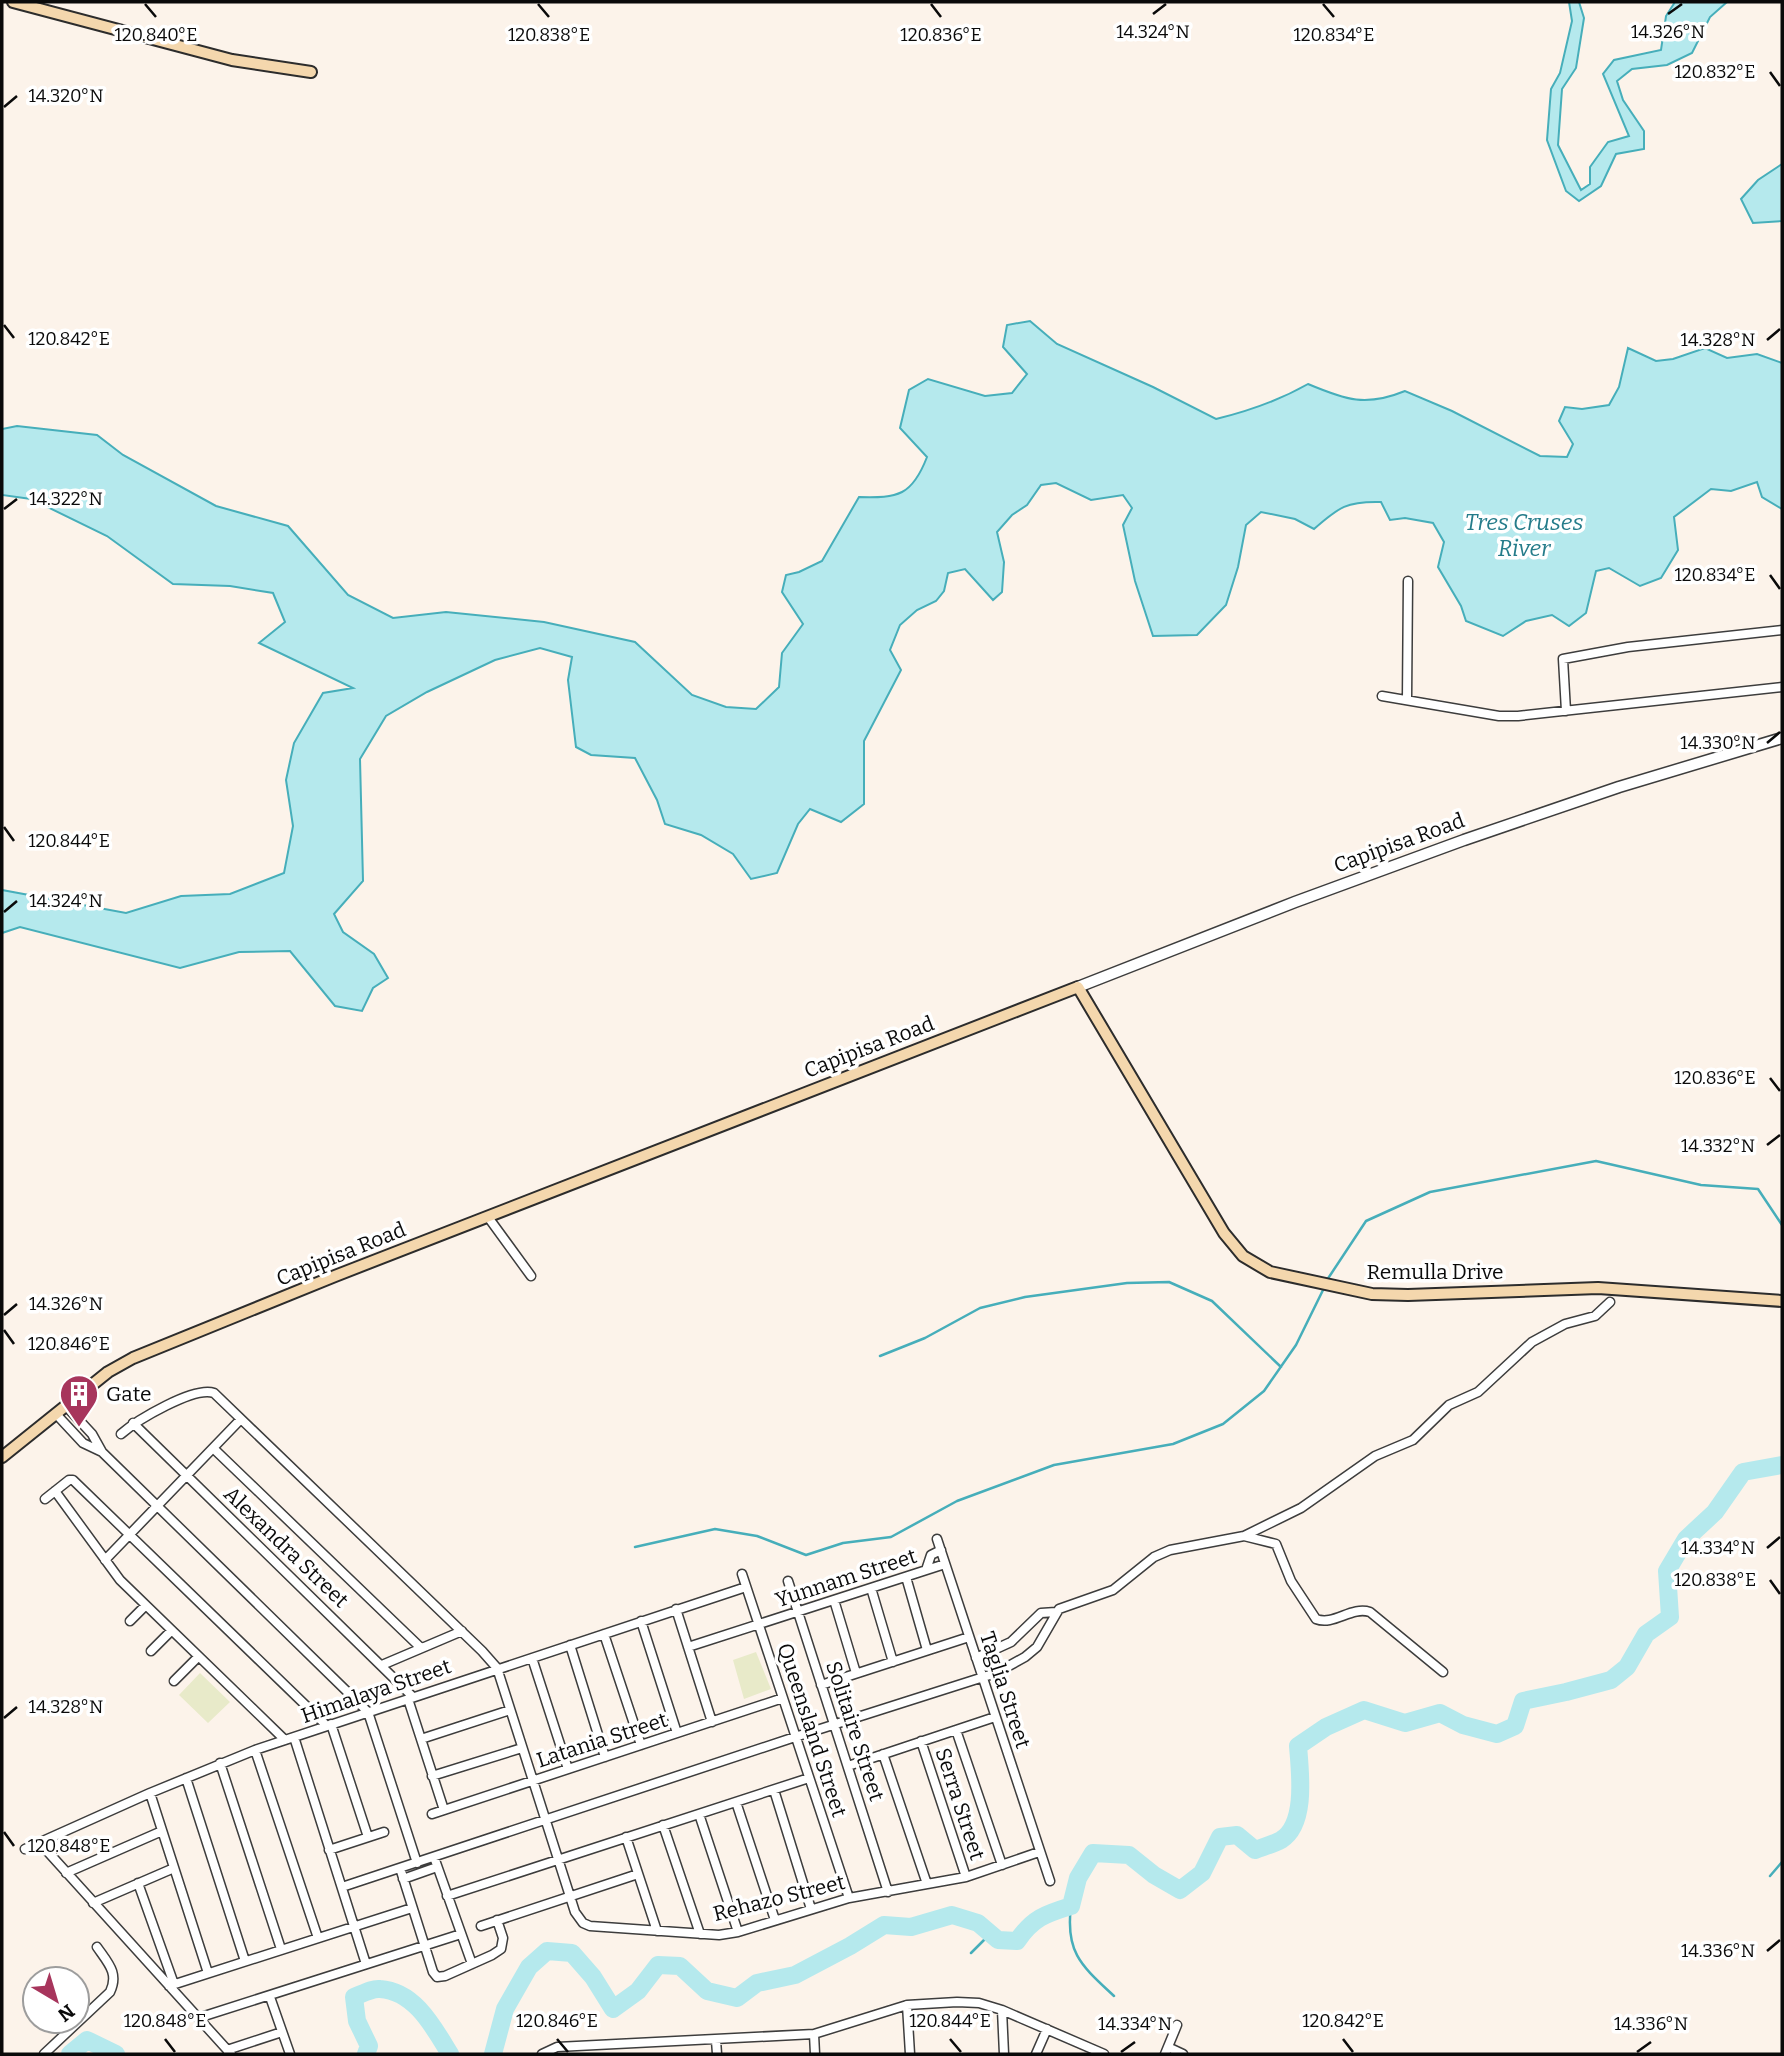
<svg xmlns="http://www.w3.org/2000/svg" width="1784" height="2056" font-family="Bitter,serif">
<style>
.pitch{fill:#e8eac9}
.water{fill:#b5e9ed;stroke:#46aeba;stroke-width:2}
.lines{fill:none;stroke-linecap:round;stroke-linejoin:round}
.stream{stroke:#46aeba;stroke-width:2.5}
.river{stroke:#b5e9ed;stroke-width:18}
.minor-casing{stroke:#3d3d3d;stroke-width:11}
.tertiary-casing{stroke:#3d3d3d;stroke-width:13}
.secondary-casing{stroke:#2c2c2c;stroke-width:14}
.minor{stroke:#fff;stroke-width:8}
.tertiary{stroke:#fff;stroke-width:10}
.secondary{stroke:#f4d7ad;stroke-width:10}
.ticks{fill:none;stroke:#0a0a0a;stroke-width:2.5}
.labels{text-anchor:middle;stroke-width:7;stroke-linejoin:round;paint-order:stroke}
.street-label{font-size:21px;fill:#0a0a0a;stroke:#fff}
.poi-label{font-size:21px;fill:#0a0a0a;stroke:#fff;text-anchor:start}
.water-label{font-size:23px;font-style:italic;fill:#257c8a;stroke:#fff}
.ticks-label{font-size:18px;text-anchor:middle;fill:#0a0a0a;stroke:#fff;stroke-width:7;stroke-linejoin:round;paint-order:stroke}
</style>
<rect width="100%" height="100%" fill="#fcf3ea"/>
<!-- pitch -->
<path class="pitch" d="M756,1652L771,1689L744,1699L733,1660Z
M200,1673L230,1702L208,1723L179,1695Z"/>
<!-- water -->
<path class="water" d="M1569,2H1579L1584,18L1576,68L1562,89L1558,145L1581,190L1590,184V167L1608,142L1629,136L1603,74L1614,60L1661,50L1666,16L1675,2H1727L1710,17L1692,53L1667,65L1632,69L1617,81L1623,100L1644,131V149L1616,154L1601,186L1579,201L1566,191L1547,140L1551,89L1560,73L1572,21Z
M1782,164V221L1753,223L1741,199L1758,180Z
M1030,321L1057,344L1153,387L1216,419C1249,411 1278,401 1308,384C1346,400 1366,407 1405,391L1452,411L1540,456L1567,457L1573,444L1559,421L1565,407L1582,409L1609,405L1619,387L1628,348L1656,361L1673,359L1705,348L1727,358L1757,354L1782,363V509L1762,497L1757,482L1731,491L1711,489L1674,517L1678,550L1661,578L1640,586L1609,568L1596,571L1586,613L1569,626L1552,615L1526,621L1503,636L1466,621L1461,606L1438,567L1444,542L1433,523L1405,518L1390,520L1381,502C1347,501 1339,507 1314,529L1295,519L1261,512L1246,525L1238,567L1226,605L1197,635L1153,636L1135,581L1123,525L1132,508L1123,495L1091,500L1056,483L1041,485L1027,505L1012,515L997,532L1004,562L1002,592L993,600L965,569L948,573L944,591L936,601L917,610L900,625L890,650L901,670L864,741V804L841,822L810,809L798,824L777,873L751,879L733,854L701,835L665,824L657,800L635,758L591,755L576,747L568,680L572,657L540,648L495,660L427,692L386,716L360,759L363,881L334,914L343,932L374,954L388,978L373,988L362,1011L335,1006L290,951L239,952L180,968L20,927L2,933V890L126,913L181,896L230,894L284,873L293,826L286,780L294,743L323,693L353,688L259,643L285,622L273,593L230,586L173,584L107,536L31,499L2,495V429L17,426L97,435L123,455L216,506L288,526L348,595L393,618L446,612L544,622L635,642L692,695L726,707L756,709L779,687L782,653L803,624L782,592L786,575L799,572L822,561L859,497C898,498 912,496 927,457L900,428L909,390L928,379L985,396L1012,393L1027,374L1003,347L1007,325Z"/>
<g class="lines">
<!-- stream -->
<path class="stream" d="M1327,1280L1366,1221L1430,1192L1596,1161L1701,1185L1758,1189L1782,1225
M880,1356L925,1338L980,1308L1025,1297L1127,1283L1169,1282L1212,1301L1281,1367
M635,1547L715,1529L757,1536L806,1555L843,1543L891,1537L957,1501L1054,1465L1173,1444L1223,1424L1264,1391L1296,1345L1325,1286
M1770,1876L1782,1862
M1071,1906C1065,1953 1082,1966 1114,1996
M971,1953L990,1934"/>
<!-- river -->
<path class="river" d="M70,2054L87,2040L116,2054
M366,2054L369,2046L357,2021L354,1997C362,1994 372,1988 380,1989C415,1991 434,2028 450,2054
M493,2054L505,2009L529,1967L547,1951L572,1953L593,1977L613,2009L638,1991L658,1965L680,1966L707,1991L737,1998L757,1983L795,1975L850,1946L884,1925L911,1927L952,1915L978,1923L998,1940L1017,1941C1033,1918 1045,1914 1071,1906L1078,1878L1093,1853L1129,1855L1154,1875L1180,1890L1202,1873L1220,1837L1237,1835L1255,1850C1263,1847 1274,1844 1281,1840C1307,1824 1300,1772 1298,1746L1326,1727L1364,1710L1405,1723L1440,1713L1463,1725L1497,1734L1515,1726L1523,1701L1566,1692L1611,1680L1627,1667L1646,1634L1670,1617L1667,1571L1686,1539L1715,1512L1743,1472L1782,1465"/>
<!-- minor casing -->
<g class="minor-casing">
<path id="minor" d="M1382,696L1499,716H1518L1782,687
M1407,699L1408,581
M1566,711L1563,659L1628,647L1782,630
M488,1217L531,1276
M66,1406L92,1434L102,1452L368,1712L417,1863
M56,1414L83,1443L102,1452
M133,1423L413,1697
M121,1434C137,1420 194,1386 214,1393L482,1651L497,1668L575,1912L583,1923L590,1926L719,1935L738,1932L849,1898L966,1877L1039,1852
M213,1448L421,1648
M55,1491L120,1580L285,1740
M45,1499L69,1480H73L327,1726
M1244,1536L1276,1544L1291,1581L1316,1619C1334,1626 1351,1606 1370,1612L1443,1672
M937,1539L1050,1881
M105,1560L240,1420
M926,1570L931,1555L941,1550
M742,1574L849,1898
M906,1577L927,1650
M788,1581L888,1892
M871,1588L893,1662
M834,1600L856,1673
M676,1609L712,1722
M130,1621L145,1606
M641,1621L677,1733
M604,1634L641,1745
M570,1645L605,1757
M688,1647L945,1564
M151,1651L171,1631
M532,1658L568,1769
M976,1658L1011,1642L1041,1613L1056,1612
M382,1665L462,1631
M174,1681L198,1657
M821,1685L969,1637
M408,1699L444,1810
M331,1724L368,1837
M956,1730L1002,1865
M294,1737L366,1964
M421,1739L510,1710
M921,1741L966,1877
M255,1750L318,1938
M883,1754L927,1884
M220,1763L281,1949
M848,1766L995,1717
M432,1776L522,1748
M186,1778L245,1961
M774,1790L811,1909
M150,1793L208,1973
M736,1802L775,1920
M432,1814L783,1698
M699,1814L738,1932
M663,1825L700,1934
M626,1837L657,1931
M39,1842L231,2054
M25,1849L150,1793L255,1750L746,1587
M329,1850L384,1832
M434,1857L472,1964
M400,1868L433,1972L437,1977L445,1976L492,1955L501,1949L503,1938L497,1920
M66,1873L162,1831
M403,1879L437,1867
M138,1883L174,1984
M342,1887L795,1737L996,1673L1025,1657L1037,1647L1059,1609L1113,1590L1154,1557L1170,1550L1244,1536L1301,1508L1375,1456L1413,1440L1449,1405L1478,1392L1532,1342L1565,1324L1595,1316L1610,1302
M447,1896L809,1778
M93,1903L174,1868
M481,1926L638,1874
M169,1986L412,1908
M270,1997L290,2054
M907,2005L910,2054
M1002,2010L1004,2054
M198,2018L461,1934
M814,2034L815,2054
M716,2040L717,2054
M1168,2047L1183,2054
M227,2050L282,2032
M44,2054L110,1992C119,1973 108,1963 97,1947
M542,2054L557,2047L814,2034L907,2005L957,2002L979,2003L1002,2010L1104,2054
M1036,2054L1047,2029
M1165,2054L1177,2025"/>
</g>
<!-- tertiary casing -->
<g class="tertiary-casing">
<path id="tertiary" d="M1078,987L1295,902L1464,840L1619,787L1782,738"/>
</g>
<!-- secondary casing -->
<g class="secondary-casing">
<path id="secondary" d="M13,2L232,60L311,72
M2,1457L108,1372L133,1358L335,1276L1078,987L1224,1233L1243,1256L1270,1272L1372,1294L1408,1295L1598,1288L1782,1301"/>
</g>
<!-- minor -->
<use href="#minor" class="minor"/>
<!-- tertiary -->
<use href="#tertiary" class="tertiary"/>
<!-- secondary -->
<use href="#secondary" class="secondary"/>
</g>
<!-- ticks -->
<path class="ticks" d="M145,4L156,17M538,4L549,17M931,4L941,17M1323,4L1334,17M1153,14L1166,4M1668,14L1682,4M1770,72L1780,86M4,107L17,96M4,325L14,338M1767,340L1780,329M4,509L17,499M1770,575L1780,589M1767,743L1780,732M4,827L14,841M4,912L17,901M1770,1078L1780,1091M1767,1145L1780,1135M4,1315L17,1304M4,1330L14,1344M1767,1548L1780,1537M1770,1580L1780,1594M4,1718L17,1707M4,1832L14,1846M1767,1951L1780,1940M165,2039L175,2052M557,2039L568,2052M950,2039L961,2052M1343,2039L1353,2052M1121,2052L1135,2042M1637,2052L1651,2042"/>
<!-- icons -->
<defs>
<g id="building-pin" transform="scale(2.0125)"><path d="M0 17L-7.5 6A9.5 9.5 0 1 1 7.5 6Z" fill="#a7355c" stroke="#fff"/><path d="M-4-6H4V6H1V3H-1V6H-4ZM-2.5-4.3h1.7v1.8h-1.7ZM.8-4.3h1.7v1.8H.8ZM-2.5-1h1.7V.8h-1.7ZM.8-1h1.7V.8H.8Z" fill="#fff"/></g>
</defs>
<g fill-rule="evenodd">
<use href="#building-pin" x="79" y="1394"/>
</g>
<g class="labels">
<!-- street labels -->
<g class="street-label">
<text transform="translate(1399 843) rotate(-20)" y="7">Capipisa Road</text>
<text transform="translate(869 1047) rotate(-21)" y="7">Capipisa Road</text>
<text transform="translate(341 1254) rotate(-22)" y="7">Capipisa Road</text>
<text x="1435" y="1279">Remulla Drive</text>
<text transform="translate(286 1547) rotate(44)" y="7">Alexandra Street</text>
<text transform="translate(846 1578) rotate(-18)" y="7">Yunnam Street</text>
<text transform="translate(1005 1690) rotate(72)" y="7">Taglia Street</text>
<text transform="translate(376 1691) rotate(-19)" y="7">Himalaya Street</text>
<text transform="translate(812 1730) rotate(72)" y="7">Queensland Street</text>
<text transform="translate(855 1731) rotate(72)" y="7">Solitaire Street</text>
<text transform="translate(602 1740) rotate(-18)" y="7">Latania Street</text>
<text transform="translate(960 1804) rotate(72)" y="7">Serra Street</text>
<text transform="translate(779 1898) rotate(-14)" y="7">Rehazo Street</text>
</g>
<!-- poi labels -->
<g class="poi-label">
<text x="106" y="1401">Gate</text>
</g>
<!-- water labels -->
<g class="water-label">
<text x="1524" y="530">Tres Cruses<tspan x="1524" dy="26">River</tspan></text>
</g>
</g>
<g class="ticks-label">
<text x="1153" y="38">14.324°N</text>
<text x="1668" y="38">14.326°N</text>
<text x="156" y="41">120.840°E</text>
<text x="549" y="41">120.838°E</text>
<text x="941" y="41">120.836°E</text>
<text x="1334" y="41">120.834°E</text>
<text x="1715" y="78">120.832°E</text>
<text x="66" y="102">14.320°N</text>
<text x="69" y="345">120.842°E</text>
<text x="1718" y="346">14.328°N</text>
<text x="66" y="505">14.322°N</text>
<text x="1715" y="581">120.834°E</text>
<text x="1718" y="749">14.330°N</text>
<text x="69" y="847">120.844°E</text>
<text x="66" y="907">14.324°N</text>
<text x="1715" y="1084">120.836°E</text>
<text x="1718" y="1152">14.332°N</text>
<text x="66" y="1310">14.326°N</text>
<text x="69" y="1350">120.846°E</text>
<text x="1718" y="1554">14.334°N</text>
<text x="1715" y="1586">120.838°E</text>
<text x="66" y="1713">14.328°N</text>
<text x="69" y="1852">120.848°E</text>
<text x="1718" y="1957">14.336°N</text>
<text x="165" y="2027">120.848°E</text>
<text x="557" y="2027">120.846°E</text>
<text x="950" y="2027">120.844°E</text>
<text x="1343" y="2027">120.842°E</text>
<text x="1135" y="2030">14.334°N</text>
<text x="1651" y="2030">14.336°N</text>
</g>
<!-- border -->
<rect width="1784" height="2056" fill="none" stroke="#0a0a0a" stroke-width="7"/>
<!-- north arrow -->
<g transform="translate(56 2000) rotate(142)"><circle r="33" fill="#ffffff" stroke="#9d9d9d" stroke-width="2"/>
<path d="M0-5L12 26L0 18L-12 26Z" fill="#a7355c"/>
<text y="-10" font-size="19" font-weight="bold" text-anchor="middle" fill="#0a0a0a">N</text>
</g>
</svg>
